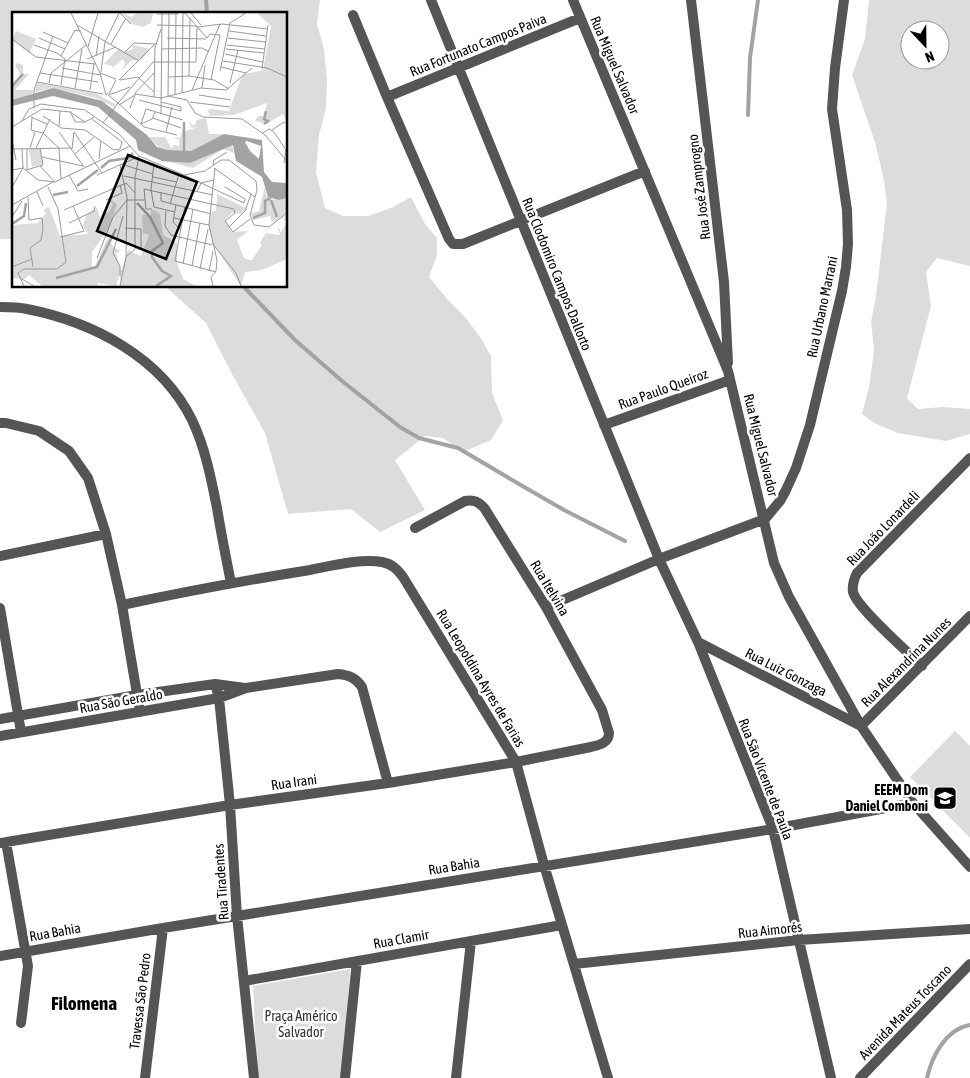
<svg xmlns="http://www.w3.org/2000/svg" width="970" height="1078" font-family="'Asap Condensed',sans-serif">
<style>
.green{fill:#dcdcdc;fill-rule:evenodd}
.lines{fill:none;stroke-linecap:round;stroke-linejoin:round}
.stream{stroke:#a3a3a3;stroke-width:4}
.street{stroke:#555;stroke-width:10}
.labels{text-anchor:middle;stroke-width:5;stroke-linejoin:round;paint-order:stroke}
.street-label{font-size:14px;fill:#000;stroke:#fff}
.poi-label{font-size:14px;font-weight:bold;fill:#000;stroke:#fff;text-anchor:end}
.park-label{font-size:14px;fill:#333;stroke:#fff}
.district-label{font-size:19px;font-weight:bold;fill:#000;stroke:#fff}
.inset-river{fill:none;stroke:#a3a3a3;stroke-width:2.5}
.inset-road{fill:none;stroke:#999;stroke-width:1}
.view{fill:#000;fill-opacity:0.15;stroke:#000;stroke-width:2.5}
.inset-edge{fill:none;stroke:#000;stroke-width:2.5}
</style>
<rect width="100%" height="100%" fill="#fff"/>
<!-- green -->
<path class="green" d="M0,0H320L317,24L324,49L327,80L326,108L319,135L316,172L325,208L343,216H368L391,208L411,197L425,224L437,238V255L429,277L448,300L466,318L480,337L491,356L492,393L503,420L491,440L463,452L443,438L425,436L395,460L425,510L380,532L351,509L288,514L265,433L232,374L206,323L165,286H286V14H14V239H0Z
M869,0H970V266L937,258L926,272L931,306L907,398L918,409L943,407L970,409V434L946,441L898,433L874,423L862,414L870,382L874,349L871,322L876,296L887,203L884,180L875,142L852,75L865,39ZM910,30H940V60H910Z
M955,731L970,746V838L910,777Z
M350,969L343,1078H257L253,986Z"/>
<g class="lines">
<!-- stream -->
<path class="stream" d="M206,0L207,14
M748,115L750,58L758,0
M243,286L295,340L342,381L400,427L419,438L458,448L519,484L564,510L625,541
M927,1078C932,1056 946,1029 970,1025"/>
<!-- street -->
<path class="street" d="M431,0L659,559L698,642L773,829L831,1078
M573,0L728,371L774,563L789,597L861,726L913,803L970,867
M691,0L724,282L728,363
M353,15L387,97L449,239L453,244H463L645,171
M387,97L580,18
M0,307C9,307 18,307 27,309C93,322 161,357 192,420C205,447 211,478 217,508C221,533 226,558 231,583
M0,423H6L39,431L69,451L88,478L106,534L122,605L140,712
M604,425L730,380
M0,556L106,534
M122,605C184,592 247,580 310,570C330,566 362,558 382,562C392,564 397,569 403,577L516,762L544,865L608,1078
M546,607L659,559L765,519L780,501L786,490L796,468L810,425L842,291L846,267L848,244L847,210L832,109L835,68L844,0
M0,608L21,732
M698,642L861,726L970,616
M922,666C908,652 857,608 853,592C852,585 854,579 857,573L970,458
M215,684L219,698L230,805L237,916L254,1078
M0,719L137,695L215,684L245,688
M0,736L219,698L246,688L338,674C349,675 356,678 362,687L388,783
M6,842L28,966L21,1023
M0,843L230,805L388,783L516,762L591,747C599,745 609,743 609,733L602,710L546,607L485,509C479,502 474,499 465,501L415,528
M0,956L163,928L773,829L913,803
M574,964L799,940L970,929
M244,981L562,925
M145,1078L163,928
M345,1078L357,961
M456,1078L471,941
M860,1078L970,964"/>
</g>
<!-- icons -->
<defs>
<g id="school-square" transform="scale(1.25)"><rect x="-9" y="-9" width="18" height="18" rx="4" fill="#000" stroke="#fff"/><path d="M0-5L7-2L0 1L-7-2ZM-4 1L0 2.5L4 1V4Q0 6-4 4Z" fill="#fff"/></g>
</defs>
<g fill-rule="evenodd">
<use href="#school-square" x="945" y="798"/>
</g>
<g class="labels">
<!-- street labels -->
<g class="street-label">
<text transform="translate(478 45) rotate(-22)" y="5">Rua Fortunato Campos Paiva</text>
<text transform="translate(615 65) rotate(67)" y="5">Rua Miguel Salvador</text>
<text transform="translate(699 187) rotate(-97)" y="5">Rua José Zamprogno</text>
<text transform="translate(557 274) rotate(68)" y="5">Rua Clodomiro Campos Dallorto</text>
<text transform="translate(822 307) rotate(-78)" y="5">Rua Urbano Marrani</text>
<text transform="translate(663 389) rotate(-20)" y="5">Rua Paulo Queiroz</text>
<text transform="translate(761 445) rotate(76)" y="5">Rua Miguel Salvador</text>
<text transform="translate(883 528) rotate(-46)" y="5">Rua João Lonardeli</text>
<text transform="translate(550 588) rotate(59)" y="5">Rua Itelvina</text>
<text transform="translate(906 662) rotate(-45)" y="5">Rua Alexandrina Nunes</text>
<text transform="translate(786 672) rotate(27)" y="5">Rua Luiz Gonzaga</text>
<text transform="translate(481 678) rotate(59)" y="5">Rua Leopoldina Ayres de Farias</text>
<text transform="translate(121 701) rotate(-10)" y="5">Rua São Geraldo</text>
<text transform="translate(766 779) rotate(69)" y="5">Rua São Vicente de Paula</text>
<text transform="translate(294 782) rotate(-8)" y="5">Rua Irani</text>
<text transform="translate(454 866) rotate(-9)" y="5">Rua Bahia</text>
<text transform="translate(221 882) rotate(-94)" y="5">Rua Tiradentes</text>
<text transform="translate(770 930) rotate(-6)" y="5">Rua Aimorés</text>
<text transform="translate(55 932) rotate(-10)" y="5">Rua Bahia</text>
<text transform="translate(401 939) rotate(-10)" y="5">Rua Clamir</text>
<text transform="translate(140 1001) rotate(-83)" y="5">Travessa São Pedro</text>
<text transform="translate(905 1012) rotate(-46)" y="5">Avenida Mateus Toscano</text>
</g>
<!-- poi labels -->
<g class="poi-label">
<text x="928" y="795">EEEM Dom<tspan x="928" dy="16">Daniel Comboni</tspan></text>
</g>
<!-- park labels -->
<g class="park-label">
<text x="301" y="1021">Praça Américo<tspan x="301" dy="16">Salvador</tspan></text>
</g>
<!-- district labels -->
<g class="district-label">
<text x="84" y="1010">Filomena</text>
</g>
</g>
<!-- overview -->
<g transform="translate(12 12)">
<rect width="275" height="275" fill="#fff"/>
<path d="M110,1L119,5L125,1L141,2L139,11L131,15L120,12ZM245,1H275V111L271,102L254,112L243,109L246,104H252L255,91L222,103L198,104L196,100L197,97L217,99L229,66L233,62L251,58L259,14ZM4,19L24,27L17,41L0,28ZM121,33L138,37L130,47L119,49L109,59L113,52L111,47L99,57L101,54L92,52L107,36L112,40L121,37ZM5,51L11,53V62H17L3,78H21L20,84L0,88V72L5,70L8,61L3,54ZM25,71L83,81L103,92L102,95L84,86L40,76L23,80ZM194,106L197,122H212L179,139L157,138L147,135L136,125H153L160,137L161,133L167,134V128L160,125L168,126L171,116L173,119L186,115L180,116L176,109L182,114L185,108ZM220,133L222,141L211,137L181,156L153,149L178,151ZM17,137H28L31,152L20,155ZM253,174L254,183L259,188L275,186V201L260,211L258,204L241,208L239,201L247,199ZM205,182L234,196L229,202L220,201L213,208L220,220L236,219L225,228L232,246L237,248H240L250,233L248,230L254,221L268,223L265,213L269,220L275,210L271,207L275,203V247L250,258L233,260L229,274L201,232L196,213L200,199H204ZM100,188L105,193L96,217L80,240V254H83L96,225L101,235L109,239L104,241L109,259L116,238L129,244L137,223L131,221L130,203H139V198H142L148,202L151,223L165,231V251L171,267L184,274H109L108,262L104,274L86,271V274H30L17,263L13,267L0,266V213L26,211L34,201L31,198L37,195L48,224L76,222L71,214L74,204L85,195L88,206L91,199L96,201L101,192L96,189Z" fill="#dcdcdc"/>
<path d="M41,76L90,89L135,123L145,135L156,138L179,139L212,122L250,128L252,160L260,170L275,171V186L267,188L256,185L250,165L224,149L221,133L178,151L150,149L126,138L124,128L86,95L41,84L0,94V88ZM235,129L249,134L247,147L238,139L233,130Z" fill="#a3a3a3" fill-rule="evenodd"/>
<path class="inset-river" d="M0,74L11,62M172,110V139M252,112L256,109L252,107L254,99M89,156L97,149L116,146L121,141M65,174L86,158M41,183L56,180M259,188L265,205M125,191L138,205L151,231L140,239V245L150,259L159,264L144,274M241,206L253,201V189L259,186M0,212L12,204L14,191M44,266L85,255L104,217"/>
<path class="inset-road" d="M59,1L88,61L94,83L96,81M108,1L119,12M173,1L195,26M179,1L189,13M145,2H166M65,13L127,49M145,13L184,14M186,15L210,12L256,17M217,19L254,24M31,20L56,31M27,26L53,37M155,26L194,27M195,26L198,22L208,23L199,68M216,26L254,30M0,27L24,45L83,52M99,32L114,6M22,33L45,41L53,47L49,73M215,33L253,37M76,35L86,1M150,37L190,36L197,40M214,37L252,41M113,40L122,31L144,32M213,42L251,50M49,44L63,18L69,19M84,44L87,24M75,47L104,35M211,49L255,56L275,65M209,55L234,61M50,56L88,63M250,57L256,13M208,59L218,11L234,1M89,60L93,30L107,1M28,61L86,70M88,61L104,67M177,64L202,68L217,77M157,65L177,64L178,6M107,68L143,32M108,68L126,65L142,80M25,70L91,82M37,71L39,61L74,33M218,71L226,38M63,76L70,37M190,76L193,53M78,78L82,52M180,78L208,12M170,80L171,1M97,82L104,68M123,82L149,86L189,76L214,78L240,56M163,82L164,1M97,83L118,75M187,83L219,88M156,84L175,88L183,101L191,105L230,107L253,123L274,148M156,84L157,1M142,85L143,36L149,17M127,88L169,99V95L149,90M178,90L218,95M107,93L123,83M22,96V78L41,24M118,96L124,80L142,61M58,99L63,110H73M149,102L150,1M31,104L49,116L73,118L102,138L108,137M19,105L35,112M20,106L19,118L31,121L47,136L49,167M141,106L169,116M80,107L110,130L108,137M10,109L17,97L29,92L73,98L107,122L127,144L172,163L193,159L209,148H217L244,169L245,178L238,203L242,213L257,215L275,201M91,111L106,91L96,83M129,112L134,97L171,108M129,112L140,107L143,100M47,114L48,99M0,115L30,97L58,100L73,110L82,105M260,118L272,110L275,112M47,120L72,155M62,120L90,161M154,120L160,95M251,121L257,117L262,120L274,138L272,151M165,123L132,115L106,91L141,50H184L185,14M0,127L4,148M18,136L23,120M24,136L38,107M0,137L59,136M15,137V157M60,137L62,120M63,142L82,125M30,145L71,154M87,147L89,129M142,151L139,178L142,195L163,200M109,152L141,162M201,153L202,148L215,140M28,154L43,170M202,156L243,185M0,158L11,156L10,137M14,158L31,153L28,136M57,163L66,179L76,177M85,163L126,145M172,163L232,191L233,187L213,175M112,164L201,183M141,165L165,170M0,175L11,156L26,168L43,170L118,134M25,180L31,194M149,180V189L199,202M185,180L189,171L202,168M16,185L17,208L30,206L31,217L29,228L18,236L21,255M94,188L110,181L108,173M115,188H133M158,192L167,162M164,192L161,210L169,218M0,193L41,170M173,194L163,249L204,260M140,197H134L132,177L222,197L223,201L213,209L221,220L238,207M52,198L114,171L123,181M154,199L153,214L159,223L200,233M0,205L10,189M162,206L197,213M57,211L82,199L83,194M217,215L233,199L239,182M113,216L129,217V236M49,225L72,219L61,194M200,231L224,261L229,274M114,245L123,237V166L127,144M85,246L101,205L115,188M171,252L181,197M180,254L188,211M0,255L20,247M188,257L196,217M197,259L201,239M108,264V254L101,241L111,204M8,266L22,274M12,274L6,261L12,257H45L54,250L46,197L36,175M108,274L114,245L115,185L108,153M201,274L199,265L204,259L205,248L197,213L203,156"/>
<path class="view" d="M116,143L185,170L154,247L85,219Z"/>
<rect width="275" height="275" class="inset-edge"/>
</g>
<!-- north arrow -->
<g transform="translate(925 45) rotate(158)"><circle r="24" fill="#ffffff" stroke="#999999"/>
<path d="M0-4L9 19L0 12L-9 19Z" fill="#000000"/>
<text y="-8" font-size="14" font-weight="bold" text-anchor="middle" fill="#000000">N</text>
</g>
</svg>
